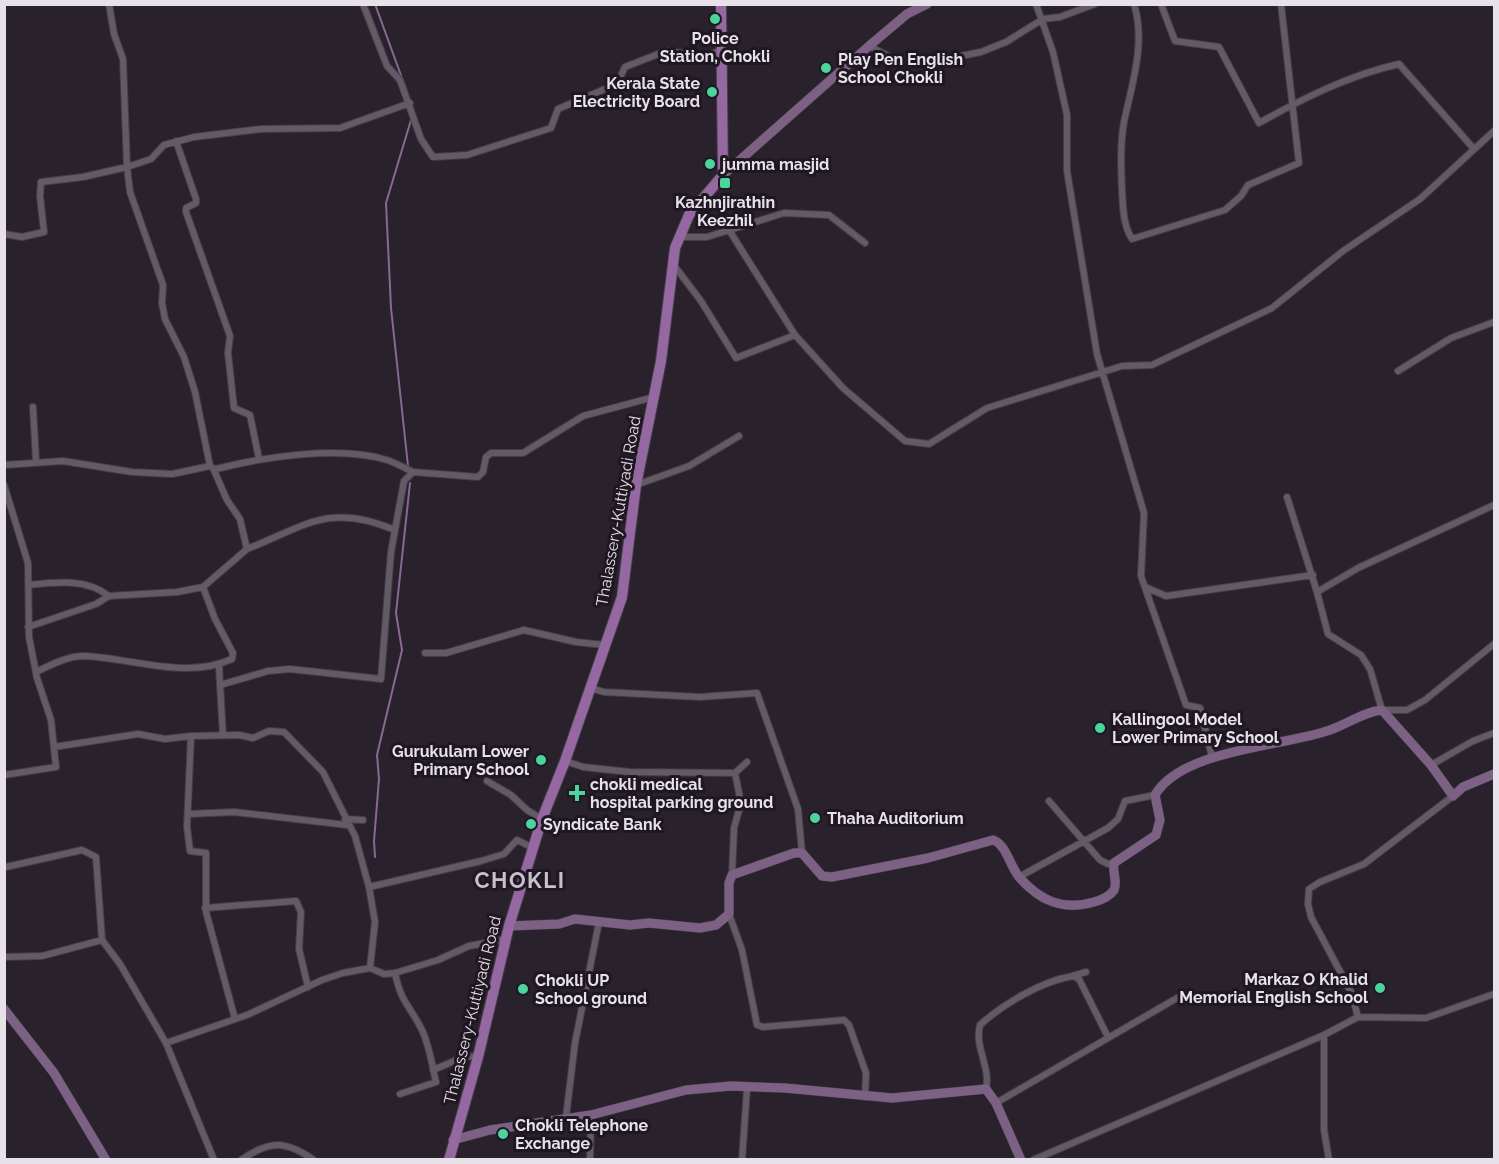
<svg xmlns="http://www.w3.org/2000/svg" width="1499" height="1164" font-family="Raleway,sans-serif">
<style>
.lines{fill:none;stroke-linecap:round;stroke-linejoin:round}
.stream{stroke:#886992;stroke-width:2}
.street-casing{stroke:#443e47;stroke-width:8}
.secondary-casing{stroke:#443e47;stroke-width:10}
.primary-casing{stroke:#443e47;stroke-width:12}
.street{stroke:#635a66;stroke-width:6}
.secondary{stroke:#7c6184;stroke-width:9}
.primary{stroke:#9568a2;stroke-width:10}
.poi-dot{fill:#4bd49b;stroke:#1f1721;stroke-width:2}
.labels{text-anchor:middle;stroke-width:6;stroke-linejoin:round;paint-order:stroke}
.poi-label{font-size:16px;font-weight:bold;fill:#e7e2e9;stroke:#1f1721;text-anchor:start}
.street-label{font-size:16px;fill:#e7e2e9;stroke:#1f1721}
.district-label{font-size:22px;font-weight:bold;letter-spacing:1.5px;fill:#c9bfcd;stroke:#1f1721}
</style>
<rect width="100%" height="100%" fill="#29212b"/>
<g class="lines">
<!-- stream -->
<path class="stream" d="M375,4L414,111
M408,466L391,308L386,203L411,120
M375,857L374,841L379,779L377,755L402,650L396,613L410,483"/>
<!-- street casing -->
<g class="street-casing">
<path id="street" d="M363,4L387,66L400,80L421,139L433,157L467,155L551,128L558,109L617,84L625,67L666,51L706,56L724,49
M1036,4L1053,52L1067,115V171L1097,354L1144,513L1141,576L1186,705L1200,708L1212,757
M1134,4C1146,43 1132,84 1124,122C1120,144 1121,168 1122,190C1123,207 1123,225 1132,239L1225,210L1241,196L1248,185L1299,163L1281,4
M1161,4L1175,41L1219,47L1259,123C1302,99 1349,75 1399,64L1474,149
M869,46L896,60L951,58L981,52L1006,42L1043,19L1060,17L1095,4
M176,141L196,199V203L186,208V212L230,336L228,353L234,408L250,415L259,459
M729,230L795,335L843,388L905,441L929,444L987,408L1122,366L1152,365L1272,308L1343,251L1420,199L1494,131
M4,234L22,237L44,232L40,196L41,182L83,177L127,167L123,59L114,34L109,4
M680,237H707L784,213L829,215L865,243
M673,264L701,301L736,358L795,335
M1398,371L1451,338L1494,322
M33,407L36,461
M4,465L63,461L132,472L172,474L210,466L195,392L184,357L165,319L162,303L163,285L130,192L127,167L151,159L164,145L194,137L261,129L340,128L410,103
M216,469C264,457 339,445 387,460C396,463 405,468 413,472L404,481L391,552L381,679L290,669L268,671L220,685L223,735
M413,472L478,477L483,472L486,457L491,453H523L583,416L654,397
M4,485L28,563L29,637L37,678L51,720L56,767L4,775
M636,485L689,466L739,436
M1287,497L1317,592
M1494,505L1358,568L1317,592L1328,634L1361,655L1370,669L1382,710H1407L1425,700L1494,644
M247,549C306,526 328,502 395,530
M29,585C55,582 87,578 109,596
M1145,587L1166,596L1313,575
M28,627L96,604L109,596L177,592L203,587L247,549L240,519L227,500L213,468
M425,653H446L524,630L576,642L605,645
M219,665L220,685
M36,672C51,665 67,656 84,656C132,658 186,680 232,659L233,653L215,619L203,587
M590,688L604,692L700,697L757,693L798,809L802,853
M191,736L239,735L253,738L269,731L284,732L323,772L355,836L369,887L481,861L504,854L517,840L533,848
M54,747L138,734L165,739L191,736L187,827L190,851L206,853V908
M565,761L583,767L630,772L735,773L741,803L734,828L732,875
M1431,765L1473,741L1494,733
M735,773L747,762
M487,781L511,795L527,810L542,819
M1049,801L1100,860L1108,864L1114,863
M189,814L234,812L347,825
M345,819L363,820
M6,867L82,850L96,857L102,940
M1019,877L1108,828L1118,819L1125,801L1155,795
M369,887L375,922L370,968
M729,914L742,950L757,1025L763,1027L844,1020L849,1025L866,1073L865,1097
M4,957L42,956L102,940L120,964L166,1043
M395,973C401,1002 409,1005 421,1028C429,1043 432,1065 436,1082L400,1094
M1072,976L1086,972
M1358,1017L1351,992L1311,917L1308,904L1309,889L1320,882L1364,864L1453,796
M235,1019L205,908L296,901L301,912L299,949L308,987
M1324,1035V1130L1329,1160
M433,1070L466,1056L478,1057
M986,1089C991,1067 974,1047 980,1025C1003,1004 1042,981 1073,976L1079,979L1108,1037
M996,1103L1177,998
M566,1117L575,1043L599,922
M214,1160L166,1043L247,1015L322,980L343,973L370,968L384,974L395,973L438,960L469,946L506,939
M241,1160C270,1140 285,1140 314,1160
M590,1160L591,1115
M742,1160L747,1089
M1033,1160L1324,1035L1358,1017L1426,1018L1494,994"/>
</g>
<!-- secondary casing -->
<g class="secondary-casing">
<path id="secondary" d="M723,175L869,46L907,14L927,4
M509,926L559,924L575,919L630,925L649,923L700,928L716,925L729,914V883L732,875L794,853H802L822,876L832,877L928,858L993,840C1006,844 1010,866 1019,877C1040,901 1063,911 1094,902C1101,900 1110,896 1114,890C1118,882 1112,872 1114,863L1156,835L1160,820L1155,795C1182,749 1282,747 1330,730C1348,724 1363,712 1382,710L1431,765L1453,796L1463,787L1494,774
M4,1009L54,1073L106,1160
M453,1140L490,1130L591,1115L686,1090L731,1086L785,1088L892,1098L986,1089L996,1103L1021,1160"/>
</g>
<!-- primary casing -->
<g class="primary-casing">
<path id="primary" d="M449,1160L478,1057L509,926L542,819L565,761L622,597L636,485L661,361L675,248L689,215L723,175L721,4"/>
</g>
<!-- street -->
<use href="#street" class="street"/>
<!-- secondary -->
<use href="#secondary" class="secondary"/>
<!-- primary -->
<use href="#primary" class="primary"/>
</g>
<!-- markers -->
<g class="poi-dot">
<circle cx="715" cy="19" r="6"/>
<circle cx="826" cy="68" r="6"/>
<circle cx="712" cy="92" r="6"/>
<circle cx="710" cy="164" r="6"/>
<rect x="719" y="177" width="12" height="12" rx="3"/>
<circle cx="1100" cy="728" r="6"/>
<circle cx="541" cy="760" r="6"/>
<path d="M574 784h6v6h6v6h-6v6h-6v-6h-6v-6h6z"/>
<circle cx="815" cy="818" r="6"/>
<circle cx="531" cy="824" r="6"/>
<circle cx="1380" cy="988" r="6"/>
<circle cx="523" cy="989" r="6"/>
<circle cx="503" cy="1134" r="6"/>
</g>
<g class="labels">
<!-- poi labels -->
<g class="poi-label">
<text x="715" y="44" text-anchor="middle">Police<tspan x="715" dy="18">Station, Chokli</tspan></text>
<text x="838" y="65">Play Pen English<tspan x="838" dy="18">School Chokli</tspan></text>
<text x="700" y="89" text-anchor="end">Kerala State<tspan x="700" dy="18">Electricity Board</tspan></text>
<text x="722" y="170">jumma masjid</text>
<text x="725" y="208" text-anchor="middle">Kazhnjirathin<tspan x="725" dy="18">Keezhil</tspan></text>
<text x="1112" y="725">Kallingool Model<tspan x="1112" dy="18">Lower Primary School</tspan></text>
<text x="529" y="757" text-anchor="end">Gurukulam Lower<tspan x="529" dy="18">Primary School</tspan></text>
<text x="590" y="790">chokli medical<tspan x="590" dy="18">hospital parking ground</tspan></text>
<text x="827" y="824">Thaha Auditorium</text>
<text x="543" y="830">Syndicate Bank</text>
<text x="1368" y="985" text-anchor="end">Markaz O Khalid<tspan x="1368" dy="18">Memorial English School</tspan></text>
<text x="535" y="986">Chokli UP<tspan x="535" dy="18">School ground</tspan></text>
<text x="515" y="1131">Chokli Telephone<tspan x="515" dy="18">Exchange</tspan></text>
</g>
<!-- street labels -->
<g class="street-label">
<text transform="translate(618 511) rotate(-80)" y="6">Thalassery-Kuttiyadi Road</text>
<text transform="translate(472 1010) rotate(-76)" y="6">Thalassery-Kuttiyadi Road</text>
</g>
<!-- district labels -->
<g class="district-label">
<text x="520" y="888">CHOKLI</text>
</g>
</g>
<!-- border -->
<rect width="1499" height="1164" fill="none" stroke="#e7e2e9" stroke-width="12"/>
</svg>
